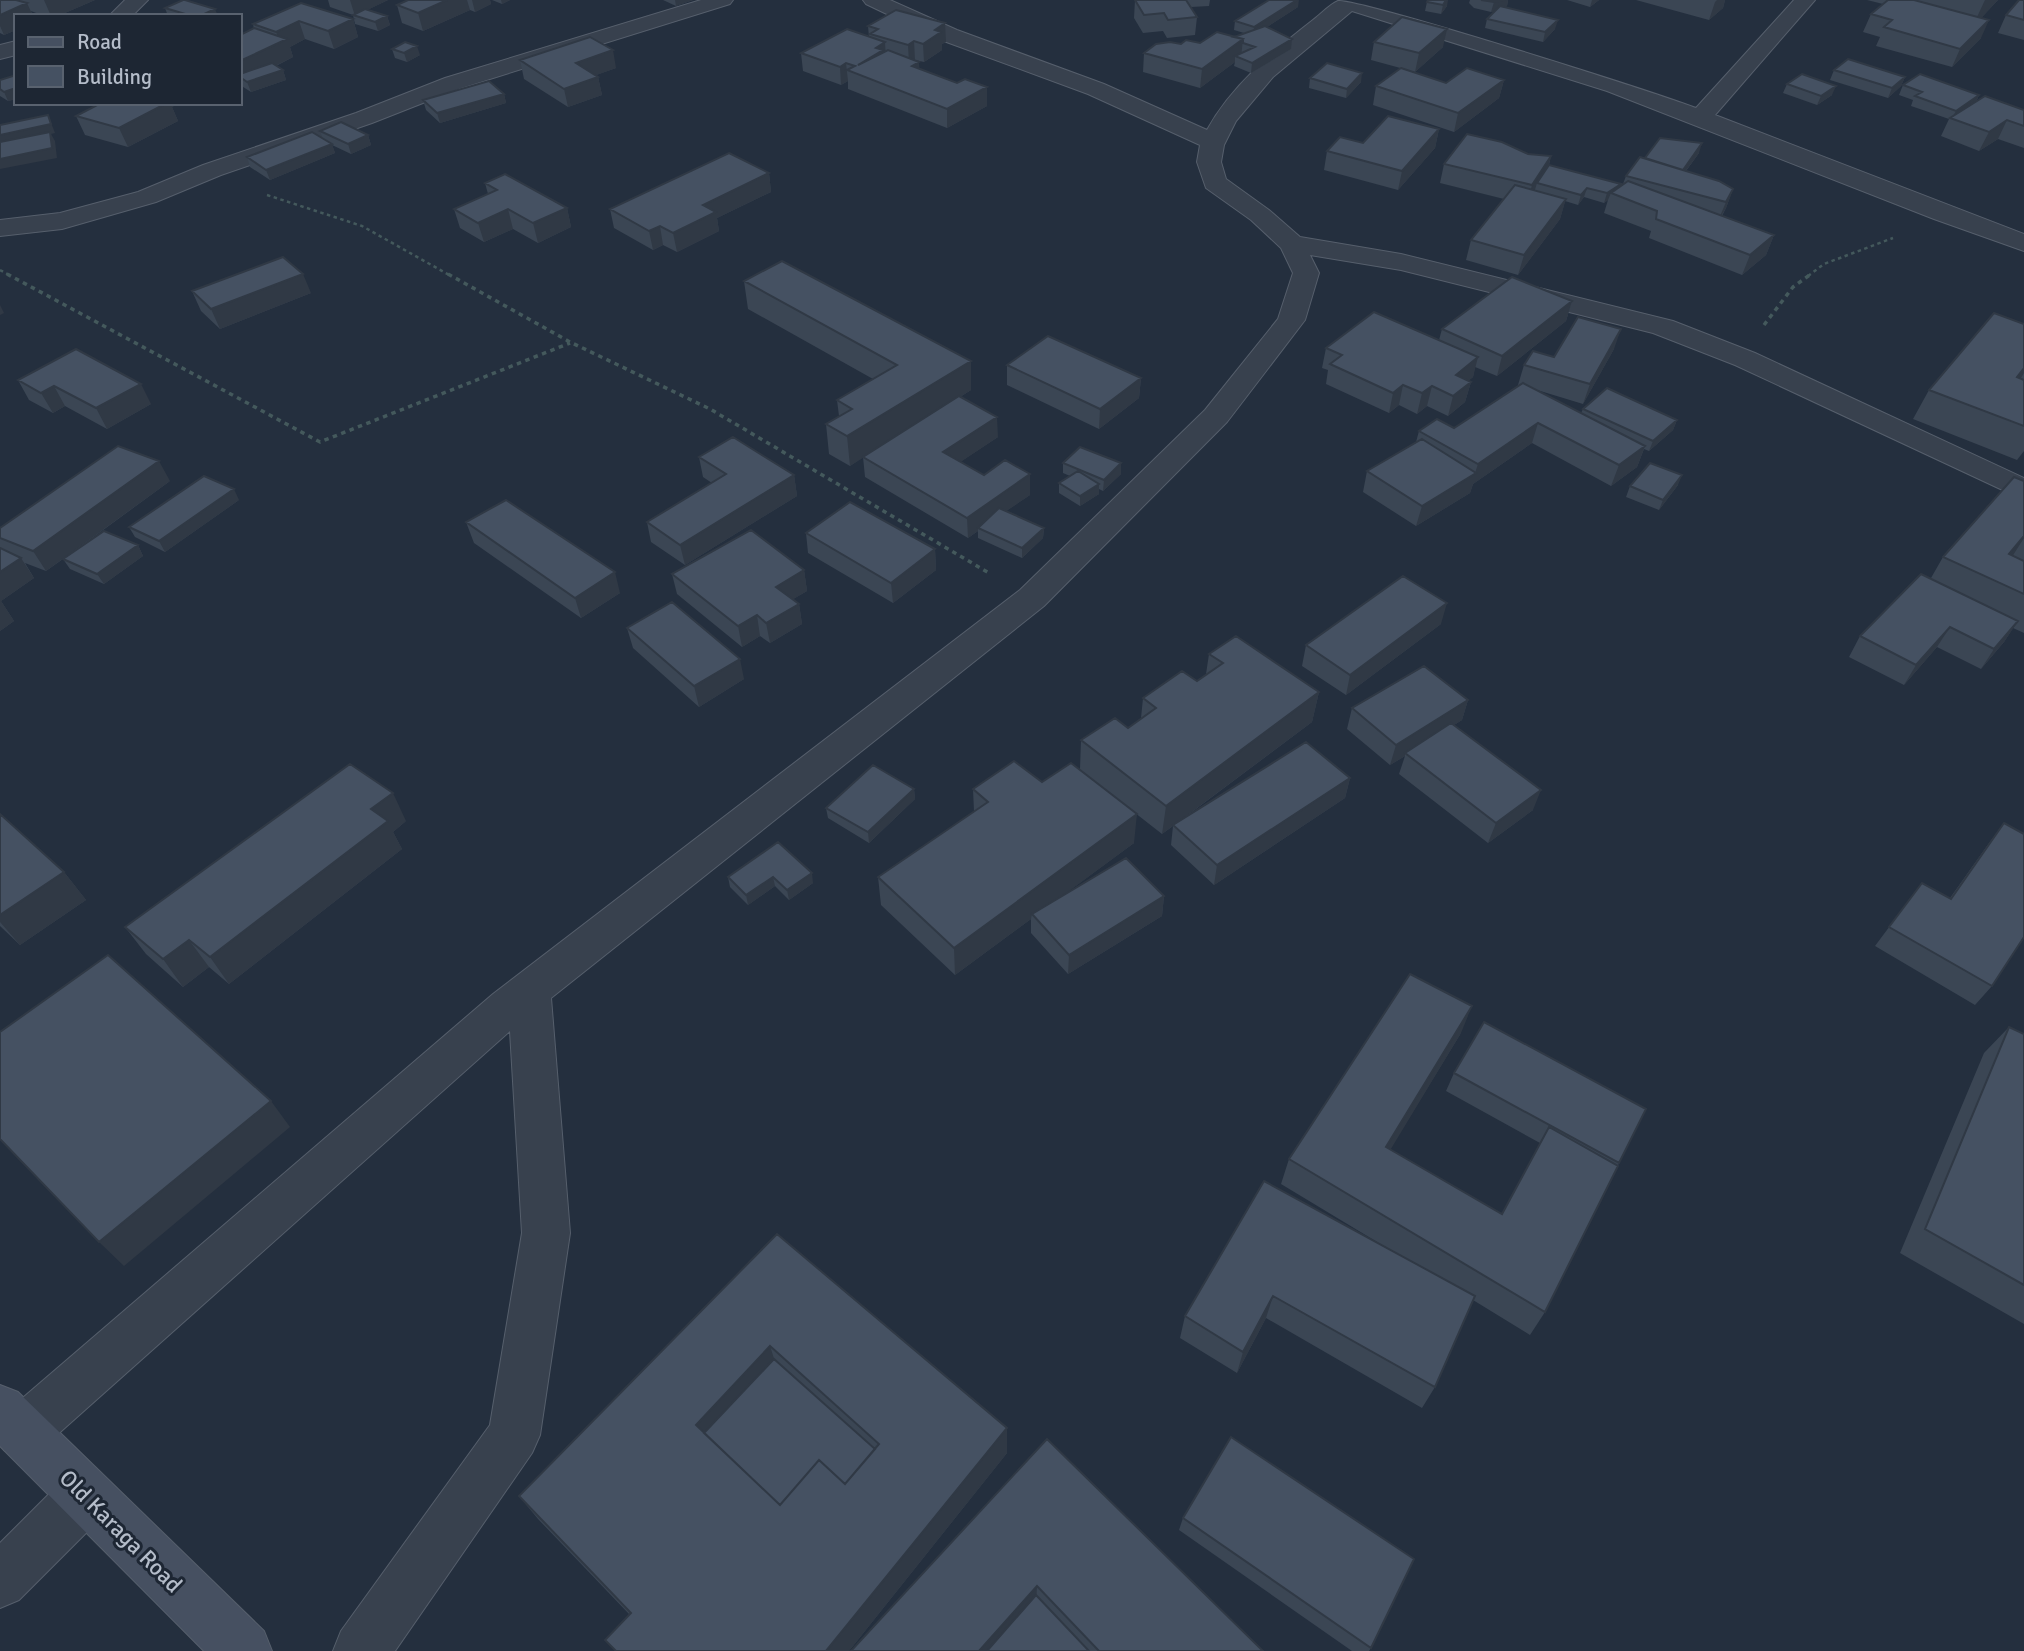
<svg xmlns="http://www.w3.org/2000/svg" width="2024" height="1651" font-family="Signika,sans-serif">
<style>
.lines{fill:none;stroke-linecap:round;stroke-linejoin:round}
.street-casing{stroke:#565f6c;stroke-width:2}
.secondary-casing{stroke:#565f6c;stroke-width:2}
.path-far1{stroke:#44595c;stroke-width:2.5;stroke-dasharray:3.5 3.5;stroke-linecap:butt}
.path{stroke:#44595c;stroke-width:3.5;stroke-dasharray:4.5 4.5;stroke-linecap:butt}
.street{fill:#38414e;fill-rule:evenodd}
.secondary{fill:#465061;fill-rule:evenodd}
.wall{fill:#3b4654}
.shaded-wall{fill:#303945}
.building{fill:#455162;stroke:#303945;stroke-width:2;fill-rule:evenodd}
.labels{text-anchor:middle;stroke-width:6;stroke-linejoin:round;paint-order:stroke}
.near-street-label{font-size:23px;fill:#b4bcc9;stroke:#1d2633}
</style>
<rect width="100%" height="100%" fill="#242f3e"/>
<g class="lines">
<!-- street casing -->
<g class="street-casing">
<path id="street" d="M125,0H148L132,16H109Z
M701,0H733L730,4L461,88L372,123L221,175L156,202L62,229L0,236V220L60,213L138,192L203,165L356,113L445,78Z
M863,0H890L957,30L1104,84L1207,130C1231,86 1273,51 1313,20C1321,14 1329,5 1338,1C1365,0 1651,91 1696,108L1794,0H1815L1715,115L2024,234V251L1934,219L1607,91L1352,11L1273,77L1236,121L1224,145L1221,162L1226,179L1269,210L1300,237L1401,254L1673,321L1755,353L2024,478V500L1735,365L1653,333L1401,270L1310,255L1319,273L1305,320L1227,422L1044,606L551,998L570,1233L540,1435L532,1453L395,1651H333L341,1631L490,1425L522,1233L510,1031L40,1450L22,1458L4,1450C0,1438 0,1426 4,1414L493,994L1020,590L1205,410L1278,319L1293,273L1281,248L1251,220L1206,188L1197,162L1200,145L1088,94L941,40L866,4Z
M16,41V55L0,59V45Z
M85,1470L104,1477L111,1496L104,1515L19,1600L0,1608V1543L66,1477Z"/>
</g>
<!-- secondary casing -->
<g class="secondary-casing">
<path id="secondary" d="M0,1385L18,1392L264,1631L272,1651H204L0,1446Z"/>
</g>
<!-- path-far1 -->
<path class="path-far1" d="M267,195L362,226L451,276
M0,270L11,276
M1808,276L1824,264L1893,238"/>
<!-- path -->
<path class="path" d="M7,274L320,442L570,343
M448,274L570,342L710,409L989,573
M1764,325L1793,287L1811,274"/>
<!-- street -->
<use href="#street" class="street"/>
<!-- secondary -->
<use href="#secondary" class="secondary"/>
</g>
<!-- wall -->
<path class="wall" d="M0,0H95L58,16H44L31,11L33,16H16V30L4,35L0,33Z
M328,0H388L367,10L387,16L390,25L378,31L355,24L353,15L330,7Z
M408,0H490L491,4L475,12L470,10L423,31L402,23L397,5Z
M492,0H510L502,4Z
M663,0H693L676,6Z
M1135,0H1210L1209,6L1191,7L1197,17L1195,35L1167,38L1163,31L1143,33L1134,18Z
M1470,0H1508L1507,6L1505,7L1555,29L1543,42L1485,28L1487,19L1495,11L1491,12L1474,8L1469,3Z
M1567,0H1599L1590,7Z
M1636,0H1725L1723,8L1709,20Z
M1867,0H1998L1981,18V38L1952,67L1876,46L1880,37L1863,32L1871,14L1883,4Z
M2024,0V40L1998,33L2006,15Z
M1427,2L1447,6L1441,14L1425,11Z
M1298,7L1267,27L1291,49L1251,73L1234,66L1235,62L1200,88L1143,72L1144,53L1181,44L1200,43L1234,37L1244,33L1234,30L1235,21Z
M165,8L218,16H168Z
M353,19L358,37L334,49L305,39L290,47L293,57L276,66L283,70L286,80L251,92L240,85V35L254,29L253,24Z
M868,26L946,42L942,44V50L924,62L915,60L919,68L987,106L947,128L848,89V81L841,85L803,71L801,53L869,37Z
M1374,42L1443,47L1415,72L1371,60Z
M392,49L420,55L407,62L395,58Z
M520,60L616,68L596,75L598,77L602,95L568,107L524,79Z
M1834,70L1905,77L1901,86L1888,98L1830,80Z
M16,75V99L8,101L0,96V80Z
M1310,78L1361,82L1346,98L1309,88Z
M1504,80L1499,98L1454,132L1373,105L1376,86Z
M1787,84L1832,95L1817,105L1783,93Z
M1903,85L1979,95L1976,102L2024,110V148L1998,139L1979,151L1941,136L1949,119L1911,106L1913,100L1899,95Z
M504,94L506,103L440,123L426,110L423,100Z
M101,103H179L172,107L178,121L128,147L85,135L76,116Z
M1439,129L1435,148L1398,190L1324,170L1327,151L1363,143Z
M320,131L368,135L371,145L351,154L332,145L335,153L270,180L250,167L247,157L323,139Z
M1699,153L1686,171L1733,189L1726,208L1722,216L1774,235L1766,255L1742,275L1649,238L1651,231L1604,213L1608,200L1604,203L1584,197L1578,205L1565,201L1560,219L1518,275L1466,260L1471,240L1504,199L1440,183L1444,164L1528,154L1551,156L1549,165L1621,184L1620,186L1623,184L1626,176L1645,158Z
M769,173L771,192L717,218L719,231L677,252L663,245L653,250L614,228L610,209Z
M485,183L567,208L571,227L538,243L513,229L484,242L460,228L454,209L488,194Z
M744,281L971,361V390L960,397L998,437L960,462L984,475L1030,495L1006,511L1044,528L1043,538L1022,558L978,538V531L968,538L865,477L863,457L850,466L829,454L826,424L839,416L837,400L873,379L748,309Z
M192,291L311,293L220,329L201,311Z
M1572,301L1566,321L1497,376L1475,367L1473,377L1468,381L1471,382L1465,402L1448,416L1427,406L1417,414L1399,405L1389,413L1326,384L1328,370L1322,368L1326,348L1439,340L1442,329Z
M2024,324V451L2017,460L1913,419L1929,390Z
M1614,349L1583,404L1537,390L1581,413L1583,409L1677,420L1673,430L1649,451L1644,449L1637,467L1611,486L1532,443L1473,484L1470,493L1416,526L1363,492L1367,471L1416,442L1419,431L1454,428L1520,385H1518L1524,365L1554,357Z
M1007,365L1141,378L1139,398L1099,429L1007,385Z
M18,380L151,404L107,429L65,406L53,413L29,400Z
M699,457L794,475L797,496L685,565L651,542L647,522L712,483L703,477Z
M1063,463L1121,474L1103,491L1099,489V494L1080,506L1059,493V483L1070,476L1063,473Z
M170,481L69,555L138,545L143,556L104,584L70,569L63,559L46,571L25,563L34,578L1,601L14,621L0,631V528Z
M2024,481V633L2013,628L2004,642L1981,669L1937,647L1904,685L1849,657L1860,636L1931,578L1943,557Z
M1678,485L1659,510L1626,497L1630,486Z
M239,500L165,552L135,537L129,527Z
M466,522L620,593L581,618L474,543Z
M806,533L935,549L936,570L893,603L808,553Z
M804,570L807,591L793,599L799,604L802,624L770,643L760,636L742,647L677,594L672,574Z
M1441,624L1346,695L1302,666L1306,645Z
M627,628L744,679L699,707L633,648Z
M1209,654L1319,692L1312,722L1180,821L1350,778L1345,798L1214,885L1171,845L1173,826L1162,834L1084,773L1134,843L1066,893L1164,896L1162,916L1068,974L1031,933V919L955,975L881,905L878,877L974,812L973,789L1042,782L1080,769L1081,740L1128,728L1141,718L1143,698L1197,681L1206,674Z
M1468,700L1462,720L1454,725L1533,810L1488,843L1399,774L1405,756L1390,765L1347,729L1352,708Z
M914,789L915,799L869,843L828,818L826,808Z
M0,814L64,872L86,900L20,945L0,926Z
M406,821L393,832L402,849L229,984L209,967L183,987L146,954L125,927Z
M2004,823L1992,986L1975,1005L1875,946L1922,883L1950,898L1989,843Z
M778,842L813,883L789,900L775,886L748,905L730,887L728,877Z
M2009,1027L2024,1034V1324L1900,1253L1984,1053Z
M1461,1033L1390,1149L1502,1214L1540,1143L1446,1091L1454,1073L1646,1109L1545,1312L1530,1335L1473,1300L1435,1387L1422,1408L1266,1318L1237,1373L1180,1338L1185,1316L1392,1251L1281,1184L1289,1159Z
M777,1234L1007,1428V1453L849,1651H615L629,1614L538,1519L519,1496Z
M1047,1439L1263,1651H851Z
M1183,1518L1371,1648L1369,1651H1352L1179,1530Z"/>
<!-- shaded-wall -->
<path class="shaded-wall" d="M44,0H95L58,16H51Z
M350,0H388L355,16Z
M447,0H467L470,10L423,31L418,13Z
M472,0H490L491,4L475,12Z
M501,0H510L502,4Z
M675,0H693L676,6Z
M1297,0H1299L1298,7L1253,36L1254,27Z
M1446,0H1448L1447,6L1441,14L1443,5Z
M1505,0H1508L1507,6L1502,10L1491,12L1494,2Z
M1592,0H1599L1590,7Z
M1717,0H1725L1723,8L1709,20L1715,2Z
M1985,0H1998L1972,28L1984,2Z
M27,3L33,16H16V30L4,35L0,26V15Z
M215,9L218,16H200Z
M387,16L390,25L378,31L375,22Z
M353,19L358,37L334,49L328,31Z
M1558,20L1555,29L1543,42L1545,32Z
M1989,20L1981,38L1952,67L1960,49Z
M299,21L305,39L290,47L293,57L245,81L240,77V61L280,43L276,32Z
M945,23L946,42L942,44V50L924,62L923,44L935,30Z
M1447,29L1443,47L1415,72L1419,53Z
M1243,39L1241,58L1235,56V62L1200,88L1202,69Z
M1292,39L1291,49L1251,73L1252,63Z
M914,41L915,60L909,63L908,45Z
M885,42L886,61L859,75L876,48Z
M417,46L420,55L407,62L404,53Z
M613,50L616,68L580,81L576,63Z
M919,62L920,80L912,66Z
M846,63L848,81L841,85L840,67Z
M283,70L286,80L251,92L247,82Z
M1362,73L1361,82L1346,98L1347,89Z
M598,77L602,95L568,107L564,89Z
M1905,77L1901,86L1888,98L1892,88Z
M1504,80L1499,98L1454,132L1458,113Z
M1836,86L1832,95L1817,105L1821,96Z
M987,87V106L947,128V109Z
M16,88V99L8,101L4,92Z
M504,94L506,103L440,123L437,113Z
M1979,95L1975,104L1952,118L1956,111Z
M153,103H179L172,107L178,121L128,147L119,128Z
M48,115L55,133L51,134L55,141L57,158L0,169V135Z
M2007,120L1998,139L1979,151L1989,132Z
M1439,129L1435,148L1398,190L1402,171Z
M368,135L371,145L351,154L348,144Z
M1702,143L1699,153L1676,184L1680,174Z
M332,144L335,153L270,180L266,170Z
M1551,156L1546,175L1537,183L1534,193L1527,204L1532,185Z
M769,173L771,192L717,218L719,231L677,252L673,233L703,205Z
M1621,184L1618,194L1611,193L1608,200L1604,203L1607,193Z
M1587,188L1584,197L1578,205L1581,195Z
M1733,189L1726,208L1718,221L1726,202Z
M1566,199L1560,219L1518,275L1524,255Z
M567,208L571,227L538,243L533,223Z
M508,209L513,229L484,242L478,223Z
M660,226L663,245L653,250L649,231Z
M1774,235L1766,255L1742,275L1750,255Z
M303,274L311,293L220,329L211,309Z
M1572,301L1566,321L1497,376L1502,356Z
M0,305L4,313L0,315Z
M1621,329L1614,349L1583,404L1590,384Z
M1478,357L1473,377L1451,395L1456,375Z
M971,361V390L850,466L847,436Z
M2024,368V373L2017,384V377Z
M1141,378L1139,398L1099,429L1100,409Z
M1471,382L1465,402L1448,416L1453,396Z
M141,384L151,404L107,429L96,408Z
M1403,385L1399,405L1389,413L1393,393Z
M54,386L65,406L53,413L41,393Z
M1432,386L1427,406L1417,414L1422,393Z
M997,417L998,437L944,473L943,452Z
M1677,420L1673,430L1649,451L1653,441Z
M1538,423L1532,443L1473,484L1470,493L1416,526L1422,506L1475,473L1478,464Z
M1645,446L1637,467L1611,486L1619,465Z
M159,461L170,481L46,571L33,551Z
M1121,463V474L1103,491L1104,480Z
M1030,474V495L980,529L978,528V531L968,538L967,518Z
M794,475L797,496L685,565L680,545Z
M1682,475L1678,485L1659,510L1663,500Z
M1099,484V494L1080,506V496Z
M234,489L239,500L165,552L159,541Z
M1044,528L1043,538L1022,558V548Z
M2024,536V538L2010,560L2009,554Z
M138,545L143,556L104,584L97,574Z
M935,549L936,570L893,603L891,583Z
M21,558L34,578L1,601L14,621L0,631V572Z
M804,570L807,591L780,607L776,587Z
M615,572L620,593L581,618L575,598Z
M1447,603L1441,624L1346,695L1350,675Z
M799,604L802,624L770,643L766,623Z
M757,615L760,636L742,647L738,626Z
M2018,621L2004,642L1981,669L1994,649Z
M1950,627L1937,647L1904,685L1916,665Z
M740,659L744,679L699,707L694,686Z
M1319,692L1312,722L1162,834L1166,806Z
M1468,700L1462,720L1407,755L1405,753V756L1390,765L1396,745Z
M1350,778L1345,798L1214,885L1217,865Z
M914,789L915,799L869,843L868,832Z
M1541,790L1533,810L1488,843L1496,823Z
M393,793L406,821L393,832L402,849L229,984L210,957L371,809Z
M1137,814L1134,843L1034,917L1032,914L1031,919L955,975L954,948Z
M64,872L86,900L20,945L0,922V915Z
M812,873L813,883L789,900L787,890Z
M773,877L775,886L748,905L746,895Z
M1164,896L1162,916L1068,974L1069,955Z
M189,940L209,967L183,987L163,959Z
M1472,1006L1461,1033L1377,1172L1386,1147Z
M271,1101L290,1127L124,1266L99,1242Z
M1273,1296L1266,1318L1237,1373L1243,1352Z
M770,1346L779,1374L711,1446L696,1425Z
M1007,1428V1453L849,1651H826Z
M1037,1586L1036,1606L997,1651H979Z"/>
<!-- building -->
<path class="building" d="M0,0H16L27,3L0,15Z
M183,0H185L215,9L200,16H192L165,8Z
M408,0H447L418,13L397,5Z
M1135,0H1186L1197,17L1168,20L1164,13L1144,15Z
M1269,0H1297L1254,27L1235,21Z
M1428,0H1446L1443,5L1427,2Z
M1481,0H1505L1494,2Z
M1888,0H1914L1989,20L1960,49L1884,27L1892,20L1871,14Z
M2019,0H2024V20L2006,15Z
M301,3L353,19L328,31L299,21L276,32L253,24Z
M1500,6L1558,20L1545,32L1487,19Z
M365,9L387,16L375,22L353,15Z
M896,10L945,23L935,30L941,32L923,44L914,41L908,45L870,34L878,29L868,26Z
M1402,17L1447,29L1419,53L1374,42Z
M1265,26L1292,39L1252,63L1235,56L1255,47L1243,43V39L1234,37Z
M254,28L287,39L240,61V35Z
M847,29L885,42L876,48L883,50L858,65L888,50L919,62L912,66L957,83L965,79L987,87L947,109L847,70L855,66L846,63L840,67L801,53Z
M1217,32L1243,39L1202,69L1144,53L1156,44L1170,42L1181,44L1186,40L1200,43Z
M590,37L613,50L576,63L598,77L564,89L520,60Z
M405,42L417,46L404,53L392,49Z
M1848,59L1905,77L1892,88L1834,70Z
M272,63L283,70L247,82L240,77V74Z
M1327,63L1362,73L1347,89L1310,78Z
M1401,68L1446,83L1467,68L1504,80L1458,113L1376,86Z
M1802,74L1836,86L1821,96L1787,84Z
M1920,74L1979,95L1956,111L1915,96L1922,92L1903,85Z
M16,75V88L4,92L0,89V80Z
M489,81L504,94L437,113L423,100Z
M1985,96L2024,110V126L2007,120L1989,132L1950,118Z
M101,103H167L119,128L76,116Z
M48,115L51,124L0,135V125Z
M1388,116L1439,129L1402,171L1327,151L1340,137L1363,143Z
M341,122L368,135L348,144L320,131Z
M50,132L52,148L0,159V142Z
M312,132L332,144L266,170L247,157Z
M1467,134L1502,142L1528,154L1551,156L1532,185L1444,164Z
M1660,138L1702,143L1683,170L1645,158Z
M729,153L769,173L703,205L716,212L673,233L660,226L649,231L610,209Z
M1640,157L1719,181L1733,189L1726,202L1626,176Z
M1549,165L1621,184L1607,193L1587,188L1581,195L1537,183Z
M505,174L567,208L533,223L508,209L478,223L454,209L497,190L485,183Z
M1628,181L1774,235L1750,255L1656,219L1657,211L1611,193Z
M1515,185L1566,199L1524,255L1471,240Z
M283,257L303,274L211,309L192,291Z
M782,261L971,361L847,436L826,424L852,409L837,400L897,365L744,281Z
M1512,277L1572,301L1502,356L1442,329Z
M1374,312L1478,357L1456,375L1471,382L1453,396L1432,386L1422,393L1403,385L1393,393L1330,364L1342,355L1326,348Z
M1994,313L2024,324V368L2017,377L2024,380V426L1929,390Z
M1578,317L1621,329L1590,384L1524,365L1533,351L1554,357Z
M1048,336L1141,378L1100,409L1007,365Z
M76,349L141,384L96,408L54,386L41,393L18,380Z
M1523,383L1645,446L1619,465L1538,423L1478,464L1419,431L1437,419L1454,428Z
M1607,388L1677,420L1653,441L1583,409Z
M959,396L997,417L943,452L984,475L1005,460L1030,474L967,518L863,457Z
M733,437L794,475L680,545L647,522L726,474L699,457Z
M1422,439L1476,473L1422,506L1367,471Z
M118,446L159,461L33,551L0,538V528Z
M1080,447L1121,463L1104,480L1063,463Z
M1650,463L1682,475L1663,500L1630,486Z
M1078,471L1099,484L1080,496L1059,483Z
M204,476L234,489L159,541L129,527Z
M2014,477L2024,481V536L2009,554L2024,561V594L1943,557Z
M506,500L615,572L575,598L466,522Z
M850,502L935,549L891,583L806,533Z
M999,508L1044,528L1022,548L978,528Z
M751,530L804,570L776,587L799,604L766,623L757,615L738,626L672,574Z
M104,531L138,545L97,574L63,559Z
M0,548L21,558L0,572Z
M1921,574L2018,621L1994,649L1950,627L1916,665L1860,636Z
M1403,576L1447,603L1350,675L1306,645Z
M672,602L740,659L694,686L627,628Z
M1236,636L1319,692L1166,806L1081,740L1115,718L1128,728L1156,708L1143,698L1182,671L1197,681L1223,663L1209,654Z
M1424,666L1468,700L1396,745L1352,708Z
M1451,723L1541,790L1496,823L1405,753Z
M1306,742L1350,778L1217,865L1173,825Z
M1014,761L1042,782L1071,763L1137,814L954,948L878,877L988,802L973,789Z
M350,764L393,793L371,809L388,821L210,957L189,940L163,959L125,927Z
M873,765L914,789L868,832L826,808Z
M0,814L64,872L0,915Z
M2004,823L2024,834V937L1992,986L1889,927L1922,883L1951,899Z
M778,842L812,873L787,890L773,877L746,895L728,877Z
M1126,858L1164,896L1069,955L1032,914Z
M108,955L271,1101L99,1242L0,1139V1032Z
M1410,974L1472,1006L1386,1147L1502,1214L1549,1127L1618,1166L1545,1312L1289,1159Z
M1484,1022L1646,1109L1619,1163L1454,1073Z
M2009,1027L2024,1034V1285L1925,1229Z
M1264,1181L1475,1296L1435,1387L1273,1296L1243,1352L1185,1316Z
M777,1234L1007,1428L826,1651H616L605,1640L631,1613L519,1496ZM770,1346L879,1444L845,1484L819,1460L780,1505L696,1425Z
M774,1359L875,1449L845,1484L819,1460L780,1505L704,1433Z
M1231,1437L1414,1559L1371,1648L1183,1518Z
M1047,1439L1263,1651H1099L1037,1586L979,1651H851Z
M1036,1595L1089,1651H987Z"/>
<g class="labels">
<!-- near-street labels -->
<g class="near-street-label">
<text transform="translate(121 1531) rotate(45)" y="8">Old Karaga Road</text>
</g>
</g>
<!-- legend -->
<rect x="14" y="14" width="228" height="91" fill="#1d2633" stroke="#59626f" stroke-width="2"/>
<rect x="28" y="37" width="35" height="10" fill="#465061" stroke="#59626f" stroke-width="2"/>
<text x="77" y="49" font-size="21" fill="#b4bcc9">Road</text>
<rect x="28" y="66" width="35" height="21" fill="#455162" stroke="#59626f" stroke-width="2"/>
<text x="77" y="84" font-size="21" fill="#b4bcc9">Building</text>
</svg>
